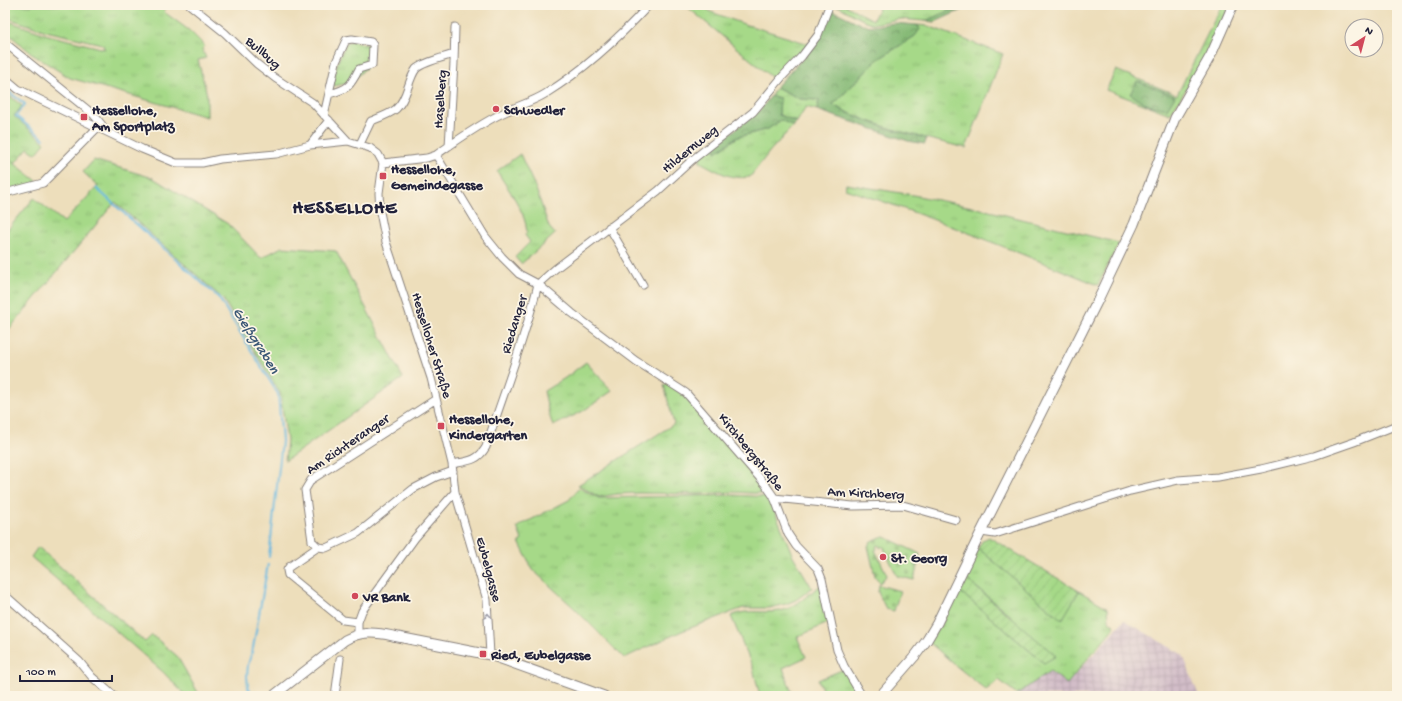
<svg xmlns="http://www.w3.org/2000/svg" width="1402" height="701" font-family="'Gochi Hand',sans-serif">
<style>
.industrial{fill:url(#industrial-grid)}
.grass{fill:url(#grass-tufts);stroke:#647e62}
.forest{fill:url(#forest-crowns);stroke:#536e58}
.cemetery{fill:url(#cemetery-stones);stroke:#647e62}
.garden{fill:url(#garden-furrows);stroke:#647e62}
.pitch{fill:#a6d988;stroke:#647e62}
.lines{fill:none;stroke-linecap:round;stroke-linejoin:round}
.stream{stroke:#64b8e0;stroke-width:2}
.minor-casing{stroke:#88807b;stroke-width:9}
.major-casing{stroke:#88807b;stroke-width:11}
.minor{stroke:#fff;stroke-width:7}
.major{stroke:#fff;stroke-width:9}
.oneway{stroke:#9c9ca7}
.poi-dot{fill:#d1495b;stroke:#fcf5e5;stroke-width:1.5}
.labels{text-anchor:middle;stroke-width:3.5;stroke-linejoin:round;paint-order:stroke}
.street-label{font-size:14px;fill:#22223b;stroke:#fcf5e5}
.poi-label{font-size:14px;font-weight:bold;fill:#22223b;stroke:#fcf5e5;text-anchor:start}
.water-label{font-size:15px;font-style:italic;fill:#395675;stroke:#fcf5e5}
.district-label{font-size:18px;font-weight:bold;letter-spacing:1px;fill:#22223b;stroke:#fcf5e5}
</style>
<defs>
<pattern id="industrial-grid" width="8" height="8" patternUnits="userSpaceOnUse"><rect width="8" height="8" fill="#d2bdc8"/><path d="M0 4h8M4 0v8" fill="none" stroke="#b4a2ad"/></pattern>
<pattern id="grass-tufts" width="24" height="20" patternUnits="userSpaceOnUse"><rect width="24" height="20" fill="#a6d988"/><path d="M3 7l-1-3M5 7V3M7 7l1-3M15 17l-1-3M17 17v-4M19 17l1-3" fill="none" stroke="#8fba76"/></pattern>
<pattern id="forest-crowns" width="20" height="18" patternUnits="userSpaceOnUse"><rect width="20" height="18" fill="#84b974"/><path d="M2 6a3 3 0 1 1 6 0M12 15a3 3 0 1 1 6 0" fill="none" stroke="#6c9660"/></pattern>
<pattern id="cemetery-stones" width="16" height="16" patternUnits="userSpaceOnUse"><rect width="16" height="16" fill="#a6d988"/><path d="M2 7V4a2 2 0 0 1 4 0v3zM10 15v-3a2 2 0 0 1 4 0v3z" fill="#8fba76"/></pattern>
<pattern id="garden-furrows" width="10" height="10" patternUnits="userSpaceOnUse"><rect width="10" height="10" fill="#a6d988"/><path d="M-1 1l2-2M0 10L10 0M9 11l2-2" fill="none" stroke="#8fba76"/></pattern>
</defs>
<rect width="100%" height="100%" fill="#fcf5e5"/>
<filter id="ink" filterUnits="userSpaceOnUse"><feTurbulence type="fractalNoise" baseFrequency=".025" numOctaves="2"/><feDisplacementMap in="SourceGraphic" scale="8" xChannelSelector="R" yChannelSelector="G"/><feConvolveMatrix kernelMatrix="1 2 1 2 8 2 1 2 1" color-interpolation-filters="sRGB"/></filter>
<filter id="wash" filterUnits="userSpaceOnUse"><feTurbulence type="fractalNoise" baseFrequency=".012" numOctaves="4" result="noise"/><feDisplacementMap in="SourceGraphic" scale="16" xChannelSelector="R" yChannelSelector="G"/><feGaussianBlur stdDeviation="0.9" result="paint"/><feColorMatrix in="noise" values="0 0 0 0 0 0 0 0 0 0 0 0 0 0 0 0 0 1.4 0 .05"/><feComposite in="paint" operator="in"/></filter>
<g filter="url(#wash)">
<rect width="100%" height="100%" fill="#eddebb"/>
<!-- industrial -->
<path class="industrial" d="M1124,620L1183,655L1199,696H1014L1050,671L1067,684Z"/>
<!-- grass -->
<path class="grass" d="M5,5H166L164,12L190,31L205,46L202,49L206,58L198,60L207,95V117L70,78L35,56L5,31V20L48,35L105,49L102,44L46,31L5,17Z
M685,5H701L711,12L741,23L809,44L776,81Z
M833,5H845L873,20L880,5H962L925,21L899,19L874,24L859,18L840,7Z
M1222,5H1230C1214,43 1193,80 1170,114L1106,90L1116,70L1177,95Z
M917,25L928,26L1003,54L966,148C921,137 874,127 833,105L877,60L915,36L919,29Z
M352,41L372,46L370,64L350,83L333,86L337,64L346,43Z
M776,87L800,99L819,100L817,110L806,107L797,122L779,115L780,98L771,96Z
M5,92L22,106L14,116L45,143L36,154L28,148L15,163L5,156Z
M781,120L793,126L770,151L750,177C729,180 718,171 700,162V156L714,146L716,152L738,137L768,129Z
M520,154L536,189L549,227L555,234L521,264L515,257L530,242L525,235L527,232C525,209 508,190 497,171Z
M94,160L153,178L228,224L261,258L282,247L336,251L403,378L285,461L287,440L280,393L223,299L115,202L5,334V233L34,198L64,222L98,186L83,172Z
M846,184L913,195L977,208L1119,243L1098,285C1014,251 931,216 845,189Z
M586,362L612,391L583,411L553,426L549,414L544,391L565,378Z
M668,383L693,403L770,494L733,492L699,494L640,493L618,494L599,497L578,485L674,424L664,385Z
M579,488L599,498L732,495L769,497L792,554L812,588L796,600L786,604L770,608H743L682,631L624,658L572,606L533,570L519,542L522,540L517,527L569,500Z
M38,547L145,642L152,635L177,656L200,696H186L163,672L31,557Z
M978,548L1062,619L1079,591L1108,608L1109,621L1115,626L1067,684L1050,671L1017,694L999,680L986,690L955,665L929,642L944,620L957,589L1044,663L1010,615L964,577Z
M821,585L828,623L797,637L806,657L783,668L793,696H760L753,668L731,616C749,607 769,616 787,609C798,605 811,592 821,585Z
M844,669L858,696H825L818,680Z"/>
<!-- forest -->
<path class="forest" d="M962,5H968V7L935,22L925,21Z
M830,9L863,25L876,26L894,23L917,25L920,29L915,36L877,60L833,105C862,121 894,131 926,138L925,144L908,141L817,110L819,100L800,99L776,87L805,56Z
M1137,81L1175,96L1167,109L1148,105L1130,94Z
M771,96L780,98L779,115L797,122L793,126L781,120L768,129L738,137L716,152L714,146L759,111Z"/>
<!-- cemetery -->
<path class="cemetery" d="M881,537H885L920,554L914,580L897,576L883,546L880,548L879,545L876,546L877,549L875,550L887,575L880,583L875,576L868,546L871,541Z
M879,585L900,591L894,611L886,609L878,592Z"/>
<!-- garden -->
<path class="garden" d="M989,537L1079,591L1062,620L978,548L983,540Z
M964,577L1056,656L1044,663L957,589Z"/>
<!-- pitch -->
<path class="pitch" d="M5,156L37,181L34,189L5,196Z"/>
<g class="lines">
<!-- stream -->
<path class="stream" d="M5,89L25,104L16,116L44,139
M96,188L219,298L278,394L282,441L269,557
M253,694L248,688L247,676L248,665L253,648L268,564"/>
</g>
</g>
<g filter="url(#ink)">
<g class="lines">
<!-- minor casing -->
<g class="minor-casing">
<path id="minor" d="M190,5L225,33L257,64L275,78L313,103L348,141
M5,43L94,115L106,130
M5,78L18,89L142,149L176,163H202L220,159L276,154L310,145L348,141L370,148L378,154L383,163L379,193L380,212L386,242L431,378L452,464L455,492L487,600L490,655
M324,115L336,62L346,40L352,39L371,42L373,45L372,65L359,69C350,87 348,89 329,94
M360,144L371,121C394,112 400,111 408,87C410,81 413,73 416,69C423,62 445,57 454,54
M310,145L329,120
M449,146L454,63L455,27
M436,155L485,236L502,257L519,274L538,284L572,313L636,361L686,393L765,484L774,497L788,534L796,546L818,569L822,579L837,650L844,666L862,696
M383,163L427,158L436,155C456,141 481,123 503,113C517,106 532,102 545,94C584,70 618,39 649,5
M5,193L43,183L98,127
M609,227L643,285
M538,284L555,269L658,191L692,160L753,112L782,77L802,56L818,35L829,6
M436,399L311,480L305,490L312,541L318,547L326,548L358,533L413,489L436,477L453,471
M452,464C468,461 478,461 486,447C504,392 525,339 538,284
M774,498L853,506L903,505L956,520
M981,532L995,534L1130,491L1178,480L1218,477L1261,469L1314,456L1354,442L1397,425
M318,547L289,567L287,570L288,575L343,620L358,622
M5,595L79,661L92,677L114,696
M358,634V622L362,611L415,538L455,492
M335,696L340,659"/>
</g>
<!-- major casing -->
<g class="major-casing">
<path id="major" d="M273,696L345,640C361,631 375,632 393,636L490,655L604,696
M880,696L915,656L927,640L937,623L981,532L1098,300L1134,224L1175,118L1211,55L1233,5"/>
</g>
<!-- minor -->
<use href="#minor" class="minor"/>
<!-- major -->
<use href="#major" class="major"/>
</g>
<!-- one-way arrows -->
<defs><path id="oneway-chevron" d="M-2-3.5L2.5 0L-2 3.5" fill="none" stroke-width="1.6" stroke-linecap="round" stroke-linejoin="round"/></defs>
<use class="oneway" href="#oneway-chevron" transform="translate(488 616) rotate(-94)"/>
</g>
<!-- markers -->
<g class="poi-dot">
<circle cx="496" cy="109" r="4"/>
<rect x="80" y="113" width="8" height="8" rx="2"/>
<rect x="379" y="172" width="8" height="8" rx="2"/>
<rect x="437" y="422" width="8" height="8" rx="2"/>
<circle cx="883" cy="557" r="4"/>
<circle cx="355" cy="596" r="4"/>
<rect x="479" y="650" width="8" height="8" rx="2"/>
</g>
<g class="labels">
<!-- street labels -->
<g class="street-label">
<text transform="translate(264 52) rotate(41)" y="5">Bullbug</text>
<text transform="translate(439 99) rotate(-86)" y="5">Haselberg</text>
<text transform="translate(689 148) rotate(-39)" y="5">Hildernweg</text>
<text transform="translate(513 324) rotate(-73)" y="5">Riedanger</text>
<text transform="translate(433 345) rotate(73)" y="5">Hesselloher Straße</text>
<text transform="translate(347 443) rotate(-34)" y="5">Am Richteranger</text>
<text transform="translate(752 451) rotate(51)" y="5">Kirchbergstraße</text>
<text transform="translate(866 492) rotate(3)" y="5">Am Kirchberg</text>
<text transform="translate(490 569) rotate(75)" y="5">Eubelgasse</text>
</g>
<!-- poi labels -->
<g class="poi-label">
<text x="92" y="114">Hessellohe,<tspan x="92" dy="16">Am Sportplatz</tspan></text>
<text x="504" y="114">Schwedler</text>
<text x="391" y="173">Hessellohe,<tspan x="391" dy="16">Gemeindegasse</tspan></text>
<text x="449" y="423">Hessellohe,<tspan x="449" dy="16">Kindergarten</tspan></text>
<text x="891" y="562">St. Georg</text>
<text x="363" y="601">VR Bank</text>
<text x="491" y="659">Ried, Eubelgasse</text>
</g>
<!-- water labels -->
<g class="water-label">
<text transform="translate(257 340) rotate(58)" y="5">Gießgraben</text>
</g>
<!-- district labels -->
<g class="district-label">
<text x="345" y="213">HESSELLOHE</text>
</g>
</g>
<!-- margin -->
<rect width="1402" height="701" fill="none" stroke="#fcf5e5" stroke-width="20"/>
<!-- north arrow -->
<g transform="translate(1364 38) rotate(36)"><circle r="19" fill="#fcf5e5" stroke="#a5a1a1"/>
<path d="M0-3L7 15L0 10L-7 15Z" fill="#d1495b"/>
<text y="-6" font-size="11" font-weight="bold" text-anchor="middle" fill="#22223b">N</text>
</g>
<!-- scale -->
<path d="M20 675v6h92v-6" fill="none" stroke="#22223b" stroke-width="2"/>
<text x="26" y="675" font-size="12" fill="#22223b" stroke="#fcf5e5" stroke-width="3" paint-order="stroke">100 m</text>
</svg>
